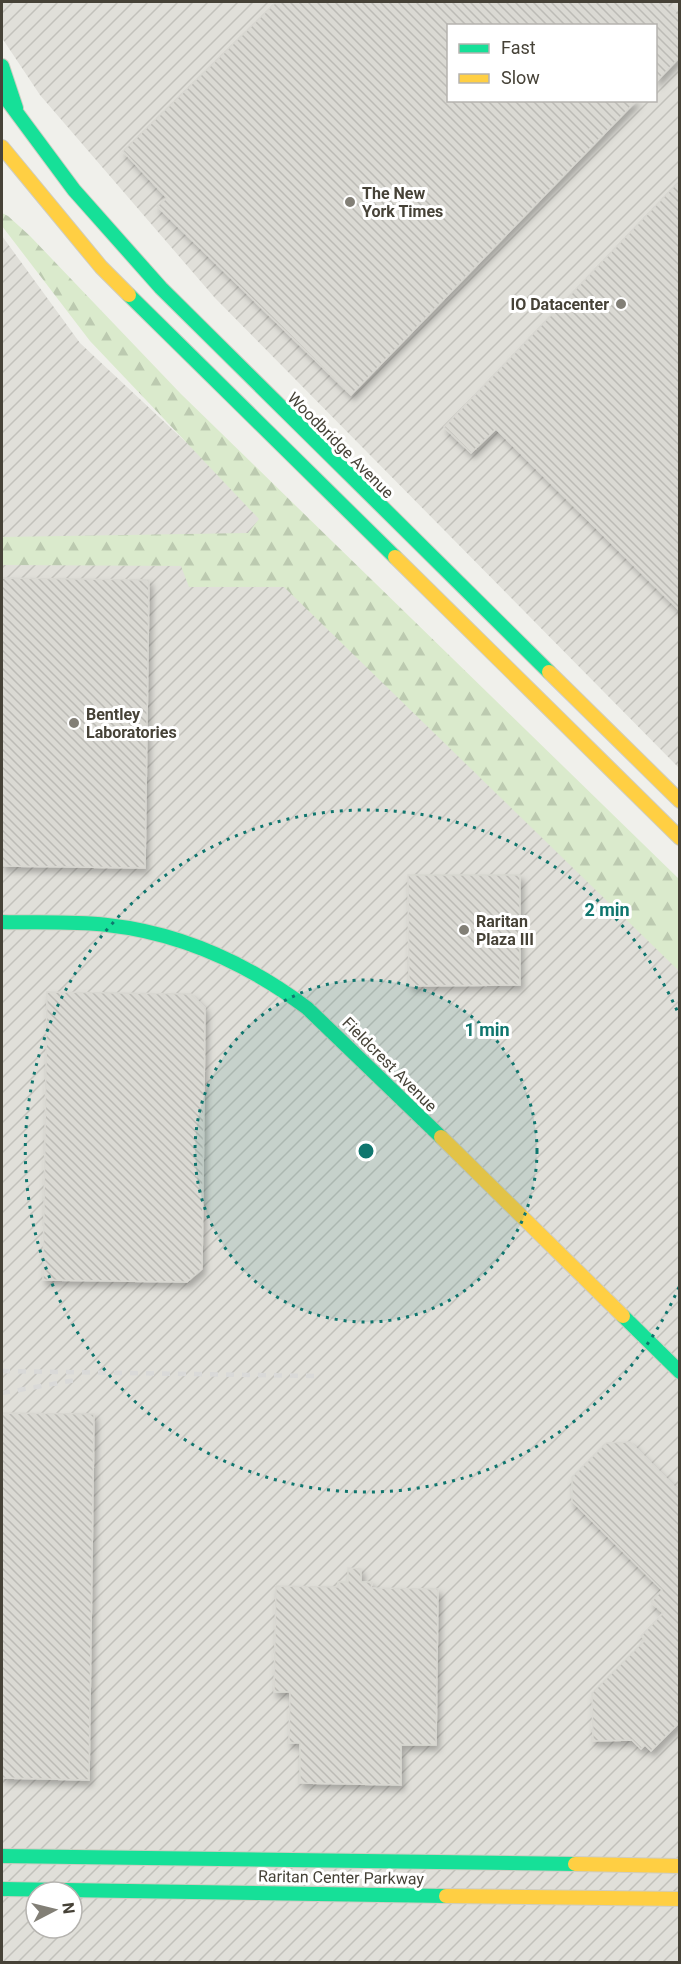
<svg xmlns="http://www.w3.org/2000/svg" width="681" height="1964" font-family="Roboto,sans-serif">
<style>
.industrial{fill:url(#industrial-furrows);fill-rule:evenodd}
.forest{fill:url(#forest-firs)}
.building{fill:url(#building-back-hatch);stroke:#d8d7d1;stroke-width:1.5;filter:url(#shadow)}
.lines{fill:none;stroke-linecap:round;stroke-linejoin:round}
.fast-casing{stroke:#cfcdc2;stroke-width:16}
.slow-casing{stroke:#cfcdc2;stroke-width:16}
.fast{stroke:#16e098;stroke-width:14}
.slow{stroke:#ffcf43;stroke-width:14}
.rail{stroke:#d9d9d8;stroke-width:4.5;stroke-dasharray:8 8;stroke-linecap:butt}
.ring{fill:none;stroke:#0f766e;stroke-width:3;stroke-dasharray:3 6}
.poi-dot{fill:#827f76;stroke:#fff;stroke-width:2}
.labels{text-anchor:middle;stroke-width:6;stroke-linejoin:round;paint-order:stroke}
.poi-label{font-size:16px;font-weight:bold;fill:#464237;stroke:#fff;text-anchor:start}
.street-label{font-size:16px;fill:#464237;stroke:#fff}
.centre{fill:#0f766e;stroke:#fff;stroke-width:3}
.ring-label{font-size:18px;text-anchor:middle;font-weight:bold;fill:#0f766e;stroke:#fff;stroke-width:6;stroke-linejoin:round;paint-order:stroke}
</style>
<defs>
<pattern id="industrial-furrows" width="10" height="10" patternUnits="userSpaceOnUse" patternTransform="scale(1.5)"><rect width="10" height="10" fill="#e0dfd9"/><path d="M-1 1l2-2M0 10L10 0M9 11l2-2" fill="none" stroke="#c2c1bb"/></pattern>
<pattern id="forest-firs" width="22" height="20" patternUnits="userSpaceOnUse" patternTransform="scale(1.5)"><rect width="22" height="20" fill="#daeacc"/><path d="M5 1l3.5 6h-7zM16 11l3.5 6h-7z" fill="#bccab0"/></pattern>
<pattern id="building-back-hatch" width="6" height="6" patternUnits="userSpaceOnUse" patternTransform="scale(1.5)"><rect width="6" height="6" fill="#dad9d3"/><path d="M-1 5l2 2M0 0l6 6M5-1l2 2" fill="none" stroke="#bcbbb6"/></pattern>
<filter id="shadow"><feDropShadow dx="3" dy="5" stdDeviation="3" flood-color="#0004"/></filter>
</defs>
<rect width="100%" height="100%" fill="#f0f0eb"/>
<!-- industrial -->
<path class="industrial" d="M2,2H679V768L215,298L40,95L2,38ZM448,26H656V100H448Z
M2,236L80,343L252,504L679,887V1962H2ZM36,1892H72V1928H36Z"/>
<!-- forest -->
<path class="forest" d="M2,213L8,216L30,236L181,394L679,879V971L284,587H189L181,566L2,565V537L248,533L259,519L90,341L2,226Z"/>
<!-- building -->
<path class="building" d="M276,2H663L680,18V57L656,82V26H448V100H637L351,395L157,206L167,198L123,151Z
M680,180V611L496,429L471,453L444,427Z
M2,578L149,580L145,868L2,866Z
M408,875H520V985L409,986Z
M47,992L191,994L205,1008L202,1269L187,1282L43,1280Z
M2,1413L94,1414L89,1780L2,1778Z
M630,1442L680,1492V1722L651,1751L645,1745L641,1749L632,1740L593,1741L592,1693L645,1640L641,1636L663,1613L651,1602L662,1590L572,1501V1477L606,1443Z
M348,1568L361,1569V1582H372L371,1588L438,1589L436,1745H401V1785L300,1783V1743H289L290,1692H274L276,1586L338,1587V1582H348Z"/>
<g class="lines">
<!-- fast casing -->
<g class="fast-casing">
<path id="fast" d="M2,66L16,108
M2,93L74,190L161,288L549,672
M129,295L395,557
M2,922C37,923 72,921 107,925C181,933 248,964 307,1008L441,1137
M623,1316L680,1372
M2,1856L575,1864
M2,1889L446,1896"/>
</g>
<!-- slow casing -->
<g class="slow-casing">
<path id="slow" d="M2,147L101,267L129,295
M395,557L680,838
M549,672L680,801
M441,1137L623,1316
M575,1864L680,1866
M446,1896L680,1899"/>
</g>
<!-- fast -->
<use href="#fast" class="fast"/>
<!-- slow -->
<use href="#slow" class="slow"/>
<!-- rail -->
<path class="rail" d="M2,1371L317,1376
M2,1393L81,1379"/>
</g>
<!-- distance rings -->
<circle cx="366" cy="1151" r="171" fill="#0f766e" fill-opacity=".12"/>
<g class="ring">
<circle cx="366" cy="1151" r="171"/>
<path d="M679 1287A341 341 0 1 1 679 1015"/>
</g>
<!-- markers -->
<g class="poi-dot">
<circle cx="350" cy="202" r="6"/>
<circle cx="621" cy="304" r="6"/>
<circle cx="74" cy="723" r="6"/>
<circle cx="464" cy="930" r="6"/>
</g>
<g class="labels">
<!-- poi labels -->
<g class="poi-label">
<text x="362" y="199">The New<tspan x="362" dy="18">York Times</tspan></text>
<text x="609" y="310" text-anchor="end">IO Datacenter</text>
<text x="86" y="720">Bentley<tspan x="86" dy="18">Laboratories</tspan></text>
<text x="476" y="927">Raritan<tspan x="476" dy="18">Plaza III</tspan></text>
</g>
<!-- street labels -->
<g class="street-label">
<text transform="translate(341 445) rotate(45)" y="6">Woodbridge Avenue</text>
<text transform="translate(390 1064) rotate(45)" y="6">Fieldcrest Avenue</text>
<text transform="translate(341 1877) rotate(1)" y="6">Raritan Center Parkway</text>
</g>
</g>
<circle cx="366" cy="1151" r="9" class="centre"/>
<g class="ring-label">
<text x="607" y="916">2 min</text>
<text x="487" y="1036">1 min</text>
</g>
<!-- border -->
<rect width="681" height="1964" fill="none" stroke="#464237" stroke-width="6"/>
<!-- legend -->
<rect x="447" y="24" width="210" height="78" fill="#ffffff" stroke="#b5b3af" stroke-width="1.5"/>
<rect x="459" y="44" width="30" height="9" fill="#16e098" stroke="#b5b3af" stroke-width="1.5"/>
<text x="501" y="54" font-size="18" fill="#464237">Fast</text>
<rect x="459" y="74" width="30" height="9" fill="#ffcf43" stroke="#b5b3af" stroke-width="1.5"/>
<text x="501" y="84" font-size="18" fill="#464237">Slow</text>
<!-- north arrow -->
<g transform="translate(54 1910) rotate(83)"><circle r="28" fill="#ffffff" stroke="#b5b3af" stroke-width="1.5"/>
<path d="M0-4.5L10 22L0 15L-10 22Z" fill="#827f76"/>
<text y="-9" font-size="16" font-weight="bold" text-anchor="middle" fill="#464237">N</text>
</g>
</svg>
